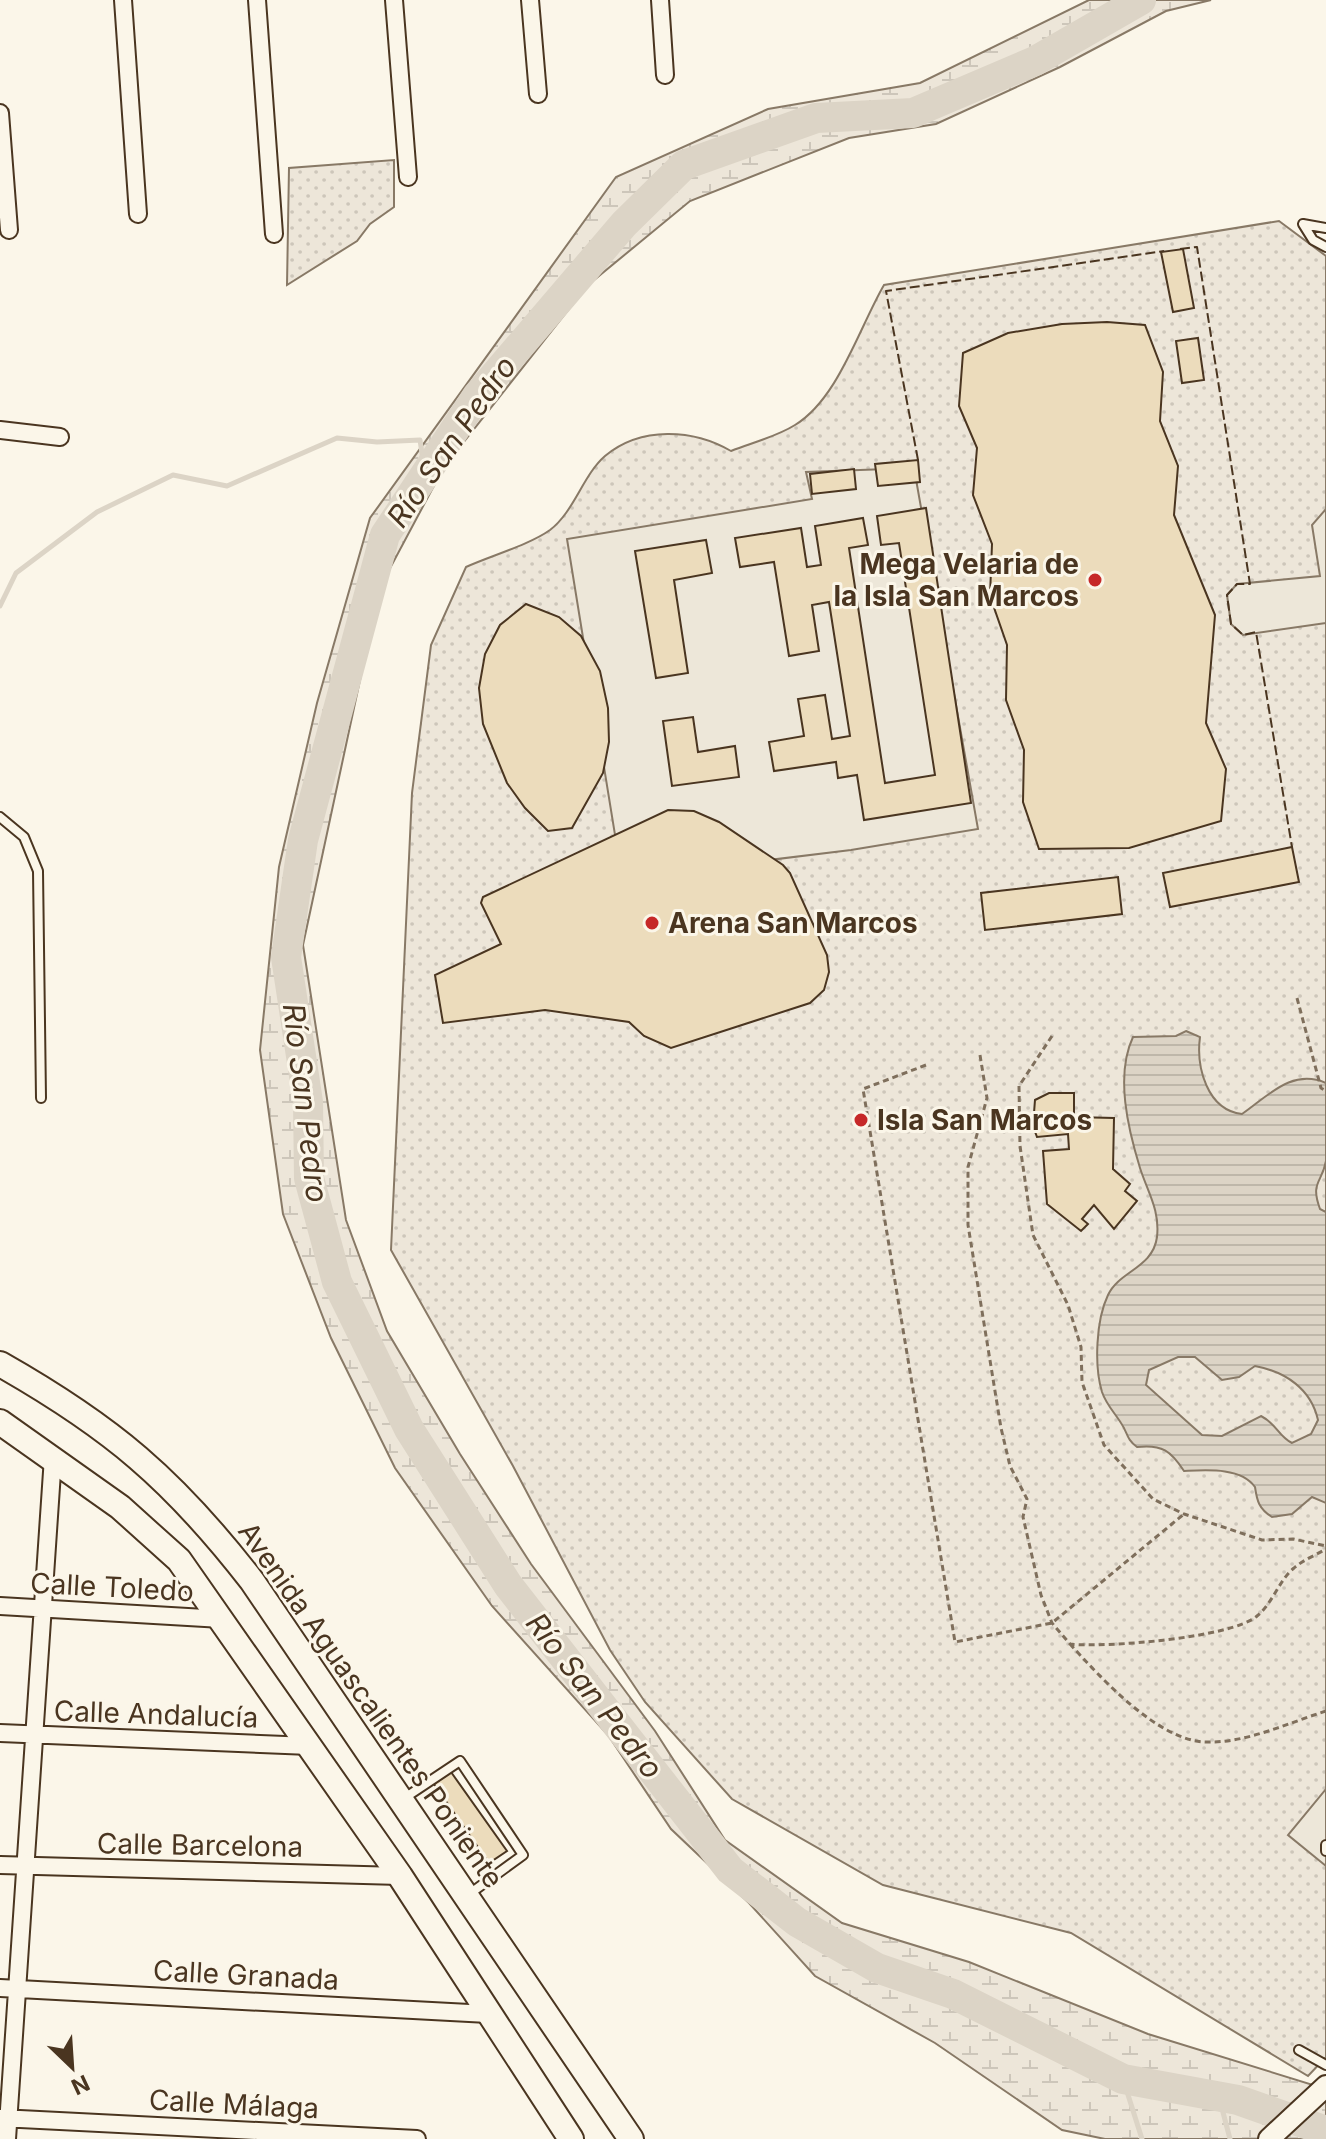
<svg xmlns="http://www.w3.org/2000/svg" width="1326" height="2139" font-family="Inter,sans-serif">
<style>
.wetland{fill:url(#wetland-marsh);stroke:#887966;stroke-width:2}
.park{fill:url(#park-dots);stroke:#887966;stroke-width:2}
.parking{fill:#ede7d9;stroke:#887966;stroke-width:2}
.water{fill:url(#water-rules);stroke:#887966;stroke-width:2;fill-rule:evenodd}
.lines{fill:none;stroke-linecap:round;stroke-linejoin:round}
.stream{stroke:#dcd4c6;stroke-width:5}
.river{stroke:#dcd4c6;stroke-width:30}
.building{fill:#ecdcbc;stroke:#4a3520;stroke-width:2}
.service-casing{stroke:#4a3520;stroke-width:12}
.minor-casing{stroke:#4a3520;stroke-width:20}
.tertiary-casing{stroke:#4a3520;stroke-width:24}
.primary-casing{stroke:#4a3520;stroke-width:28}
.path{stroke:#7f6f5c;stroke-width:3;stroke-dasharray:6 4;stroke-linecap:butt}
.service{stroke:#fbf6e9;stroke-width:8}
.minor{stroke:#fbf6e9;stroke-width:16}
.tertiary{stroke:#fbf6e9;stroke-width:20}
.primary{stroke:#fbf6e9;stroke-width:24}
.fence{stroke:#4a3520;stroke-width:2;stroke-dasharray:10 4;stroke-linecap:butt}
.poi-dot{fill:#c62828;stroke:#fbf6e9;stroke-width:3}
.labels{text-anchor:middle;stroke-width:6;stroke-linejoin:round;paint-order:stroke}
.poi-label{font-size:28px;font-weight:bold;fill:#4a3520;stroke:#fbf6e9;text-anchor:start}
.street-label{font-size:28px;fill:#4a3520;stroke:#fbf6e9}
.water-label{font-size:30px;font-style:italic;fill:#4a3520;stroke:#fbf6e9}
</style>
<defs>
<pattern id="wetland-marsh" width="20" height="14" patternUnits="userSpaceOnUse" patternTransform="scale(2)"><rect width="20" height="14" fill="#ede6d9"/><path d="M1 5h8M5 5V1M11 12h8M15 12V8" fill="none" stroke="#cdc6ba"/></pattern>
<pattern id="park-dots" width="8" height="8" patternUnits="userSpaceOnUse" patternTransform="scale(2)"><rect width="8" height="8" fill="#ede6d9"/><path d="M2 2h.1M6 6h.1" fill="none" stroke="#cdc6ba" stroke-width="1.8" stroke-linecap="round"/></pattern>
<pattern id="water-rules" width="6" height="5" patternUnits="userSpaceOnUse" patternTransform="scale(2)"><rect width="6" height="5" fill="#dcd4c6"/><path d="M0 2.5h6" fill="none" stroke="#beb7aa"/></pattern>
</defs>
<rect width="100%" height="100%" fill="#fbf6e9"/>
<!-- wetland -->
<path class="wetland" d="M1089,0H1211L1166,11L1060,67L936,124L849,138L690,201L588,285L444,467L380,587L303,945L346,1220L387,1331L460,1454L531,1564L655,1731L725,1840L842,1923L969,1962L1148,2034L1326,2089V2139H1105L1062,2130L935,2043L815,1976L749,1903L671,1829L608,1735L492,1606L395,1468L331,1338L283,1214L260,1050L279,867L317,703L370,518L616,177L768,109L920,83Z"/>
<!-- park -->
<path class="park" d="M394,160V207L370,224L357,241L287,285L289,168Z
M1279,221L1326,256V2057L1308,2076L1071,1933L883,1885L732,1799L645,1702L610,1650L513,1466L391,1250L412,793L431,645L466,567C490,556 529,545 550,530C574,512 583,475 605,456C641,426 693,429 731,451C751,443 776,437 795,425C838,399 859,328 884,285Z"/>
<!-- parking -->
<path class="parking" d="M914,468L978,829L851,850L622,878L567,539L812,499L806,472Z
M1326,509V623L1243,635L1231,624L1227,595L1237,584L1320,576L1312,525Z
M1326,1789V1866L1288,1835Z"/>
<!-- water -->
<path class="water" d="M1186,1031L1200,1037C1196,1067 1207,1110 1242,1114C1268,1096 1292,1068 1326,1083C1326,1108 1326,1137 1326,1161C1322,1183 1310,1182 1320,1209L1326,1212V1503L1312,1497L1292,1514L1272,1517C1259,1509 1257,1501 1255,1487C1241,1467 1206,1470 1184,1471C1171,1451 1162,1444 1137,1447C1126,1439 1128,1433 1121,1423C1114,1412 1106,1404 1102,1392C1094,1366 1096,1320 1108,1295C1119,1271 1153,1268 1157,1237C1160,1210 1148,1193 1140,1168C1128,1129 1115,1075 1133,1037L1176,1036ZM1178,1357H1195L1222,1380L1239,1377L1255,1366C1286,1372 1311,1389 1318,1420L1311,1434L1292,1443C1278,1436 1277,1424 1261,1416L1222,1436L1202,1435L1146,1385L1149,1370Z"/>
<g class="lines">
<!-- stream -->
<path class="stream" d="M0,606L16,573L97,512L173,475L227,486L337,438L377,442L420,440L425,474
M1123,2079L1142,2139
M1219,2097L1230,2139"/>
<!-- river -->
<path class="river" d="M1141,0L1035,61L913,113L816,118L684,165L624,224L477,396L385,535L303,840L286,957L308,1102L309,1178L337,1282L409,1429L508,1585L730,1870L797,1922L877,1968L953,1994L1123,2079L1238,2100L1326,2131"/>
</g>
<!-- building -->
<path class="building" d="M1183,249L1194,308L1173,312L1161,252Z
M1107,322L1145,325L1163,372L1160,421L1178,466L1174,515L1215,615L1206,723L1226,769L1221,821L1129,848L1039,849L1023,802L1024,750L1006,700L1007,645L990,596L992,544L973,495L977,448L959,406L963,353L1008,333L1062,324Z
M1198,338L1204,380L1182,383L1176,341Z
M918,460L920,482L878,486L875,464Z
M854,469L856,489L812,494L810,474Z
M926,508L971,803L864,820L857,775L838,778L836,762L774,771L769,742L804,736L798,699L825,695L832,739L850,736L829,602L812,605L819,651L789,656L774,562L740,567L735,538L801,528L807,567L821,565L815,526L863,518L868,545L849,548L885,783L935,775L899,543L881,545L877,516Z
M706,540L712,573L674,580L688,673L656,678L635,551Z
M526,604L559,617L581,636L600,671L608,708L609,742L603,773L572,828L548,831L525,808L507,783L483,724L479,688L485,654L500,625Z
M693,717L698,752L735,746L739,777L672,786L663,721Z
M668,810L694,811L719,822L783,865L790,873L827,955L829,972L824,990L810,1003L671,1048L644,1036L629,1022L545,1010L443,1023L435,975L501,944L481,903L483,897Z
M1292,847L1299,882L1170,907L1163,873Z
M1118,877L1122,914L985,930L981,893Z
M1049,1093H1074V1117L1114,1118L1113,1169L1130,1184L1125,1191L1137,1201L1114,1229L1094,1205L1082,1219L1088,1224L1081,1231L1047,1204L1043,1151L1069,1149L1068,1134L1037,1137L1033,1126L1035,1100Z
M451,1772L507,1851L489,1863L434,1784Z"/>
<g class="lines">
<!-- service casing -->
<g class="service-casing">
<path id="service" d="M1326,228L1303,224L1313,240L1326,247
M0,817L24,837L38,871L41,1098
M403,1799L460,1761L523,1855L468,1895
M1326,1845V1851
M1299,2050L1326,2065"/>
</g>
<!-- minor casing -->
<g class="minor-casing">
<path id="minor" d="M123,0L138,214
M257,0L274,234
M394,0L408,177
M530,0L538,94
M660,0L665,75
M0,113L9,230
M0,430L60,437
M0,1606L222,1619
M0,1733L310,1746
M0,1865L400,1876
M0,1988L488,2014
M0,2118L417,2139
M7,2139L53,1457"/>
</g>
<!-- tertiary casing -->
<g class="tertiary-casing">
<path id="tertiary" d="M1269,2139L1326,2086"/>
</g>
<!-- primary casing -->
<g class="primary-casing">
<path id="primary" d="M0,1364C111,1427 173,1479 252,1581L631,2139
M0,1422L120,1507L179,1560L400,1876L571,2139"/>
</g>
<!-- path -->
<path class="path" d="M1297,998L1321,1088L1326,1091
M1052,1036L1019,1086L1020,1146L1033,1235L1068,1305L1081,1347L1082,1382L1104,1445L1153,1499L1184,1514L1262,1540L1293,1539L1326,1546
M980,1055L987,1098L968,1167V1225L1001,1428L1010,1466L1027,1499L1023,1517L1041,1595L1052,1623L1070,1644C1104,1648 1232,1638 1257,1616C1273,1603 1279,1580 1294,1568C1303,1560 1316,1555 1326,1549
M926,1065L863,1089L955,1642L1052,1623L1184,1514
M1070,1644C1101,1678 1159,1742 1207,1742C1247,1743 1288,1723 1326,1711"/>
<!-- service -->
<use href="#service" class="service"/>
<!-- minor -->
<use href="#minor" class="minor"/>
<!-- tertiary -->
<use href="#tertiary" class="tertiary"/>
<!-- primary -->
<use href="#primary" class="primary"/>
<!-- fence -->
<path class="fence" d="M1180,249L1197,247L1250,584H1237L1227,595L1231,624L1243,635L1256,632L1292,847
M918,460L886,291L1164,251"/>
</g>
<!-- markers -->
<g class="poi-dot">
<circle cx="1095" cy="580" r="8"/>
<circle cx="652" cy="923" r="8"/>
<circle cx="861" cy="1120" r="8"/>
</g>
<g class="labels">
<!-- poi labels -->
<g class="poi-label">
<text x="1079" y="574" text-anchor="end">Mega Velaria de<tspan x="1079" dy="32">la Isla San Marcos</tspan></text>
<text x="668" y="933">Arena San Marcos</text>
<text x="877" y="1130">Isla San Marcos</text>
</g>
<!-- street labels -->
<g class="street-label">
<text transform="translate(112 1587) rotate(3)" y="10">Calle Toledo</text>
<text transform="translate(371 1705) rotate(55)" y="10">Avenida Aguascalientes Poniente</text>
<text transform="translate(156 1714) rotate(2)" y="10">Calle Andalucía</text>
<text transform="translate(200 1845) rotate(1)" y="10">Calle Barcelona</text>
<text transform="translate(246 1975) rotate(3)" y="10">Calle Granada</text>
<text transform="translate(234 2104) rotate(3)" y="10">Calle Málaga</text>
</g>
<!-- water labels -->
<g class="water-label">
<text transform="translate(452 442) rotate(-55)" y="10">Río San Pedro</text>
<text transform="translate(305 1103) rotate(83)" y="10">Río San Pedro</text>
<text transform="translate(594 1696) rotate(52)" y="10">Río San Pedro</text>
</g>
</g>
<!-- north arrow -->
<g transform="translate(72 2067) rotate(155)" stroke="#fbf6e9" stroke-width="6" paint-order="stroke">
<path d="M0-6L14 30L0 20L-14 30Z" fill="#4a3520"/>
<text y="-12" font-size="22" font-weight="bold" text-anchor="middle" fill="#4a3520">N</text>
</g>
</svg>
